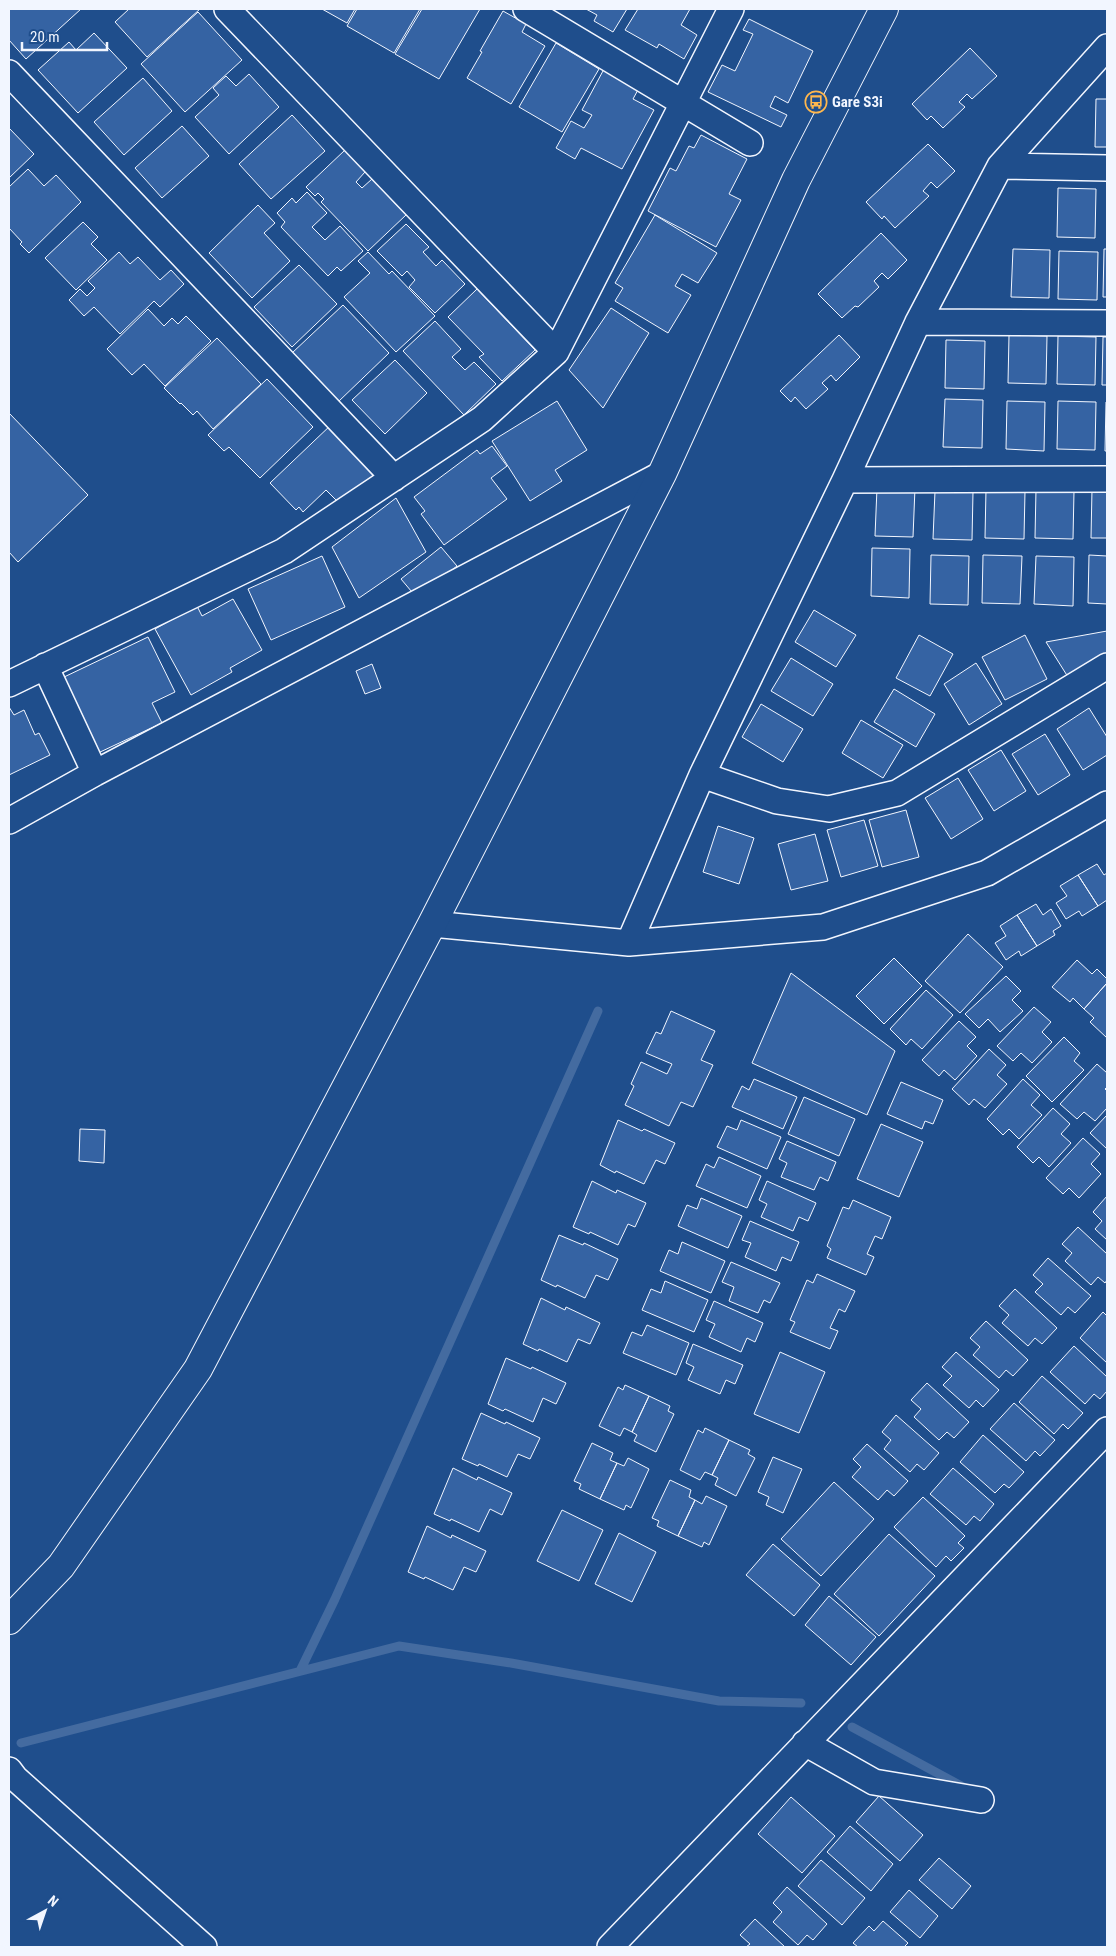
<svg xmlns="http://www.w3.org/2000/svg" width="1116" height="1956" font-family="'Roboto Condensed',sans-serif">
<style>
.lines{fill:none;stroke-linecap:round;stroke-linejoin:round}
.stream{stroke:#446ba0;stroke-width:9}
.building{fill:#3563a3;stroke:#f2f6ff}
.street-casing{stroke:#f2f6ff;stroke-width:28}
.secondary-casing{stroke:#f2f6ff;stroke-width:30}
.street{stroke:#1f4e8c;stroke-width:25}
.secondary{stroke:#1f4e8c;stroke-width:28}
.labels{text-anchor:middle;stroke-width:4;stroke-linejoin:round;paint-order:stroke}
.poi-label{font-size:15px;font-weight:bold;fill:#f2f6ff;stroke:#1f4e8c;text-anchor:start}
</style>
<rect width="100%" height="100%" fill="#1f4e8c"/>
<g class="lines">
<!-- stream -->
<path class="stream" d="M300,1671L335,1599L598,1011
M852,1727L965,1788
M21,1743L399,1646L511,1663L719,1701L801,1703"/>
</g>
<!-- building -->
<path class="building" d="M9,9H81L26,59L9,40Z
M129,9H200L147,57L115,22Z
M322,9H355L347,23Z
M357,9H420L394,53L347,26Z
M422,9H480L439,79L395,54Z
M586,9H627L613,32L594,21L597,15Z
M638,9H690L681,25L697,35L684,59L659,44L657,48L625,30Z
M503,11L526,24L522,32L545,46L511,104L467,78L482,52L480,51Z
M198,12L242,60L185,112L141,64Z
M749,19L813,51L788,103L775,96L770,107L787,115L781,127L708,92L722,65L735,71L753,34L743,30Z
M94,33L127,68L78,113L38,70L69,42L76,50Z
M556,43L599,69L562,132L519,107Z
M970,48L997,76L972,99L967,94L959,102L965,107L943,128L931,116L927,120L912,104Z
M604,69L639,88L633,99L654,110L622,169L581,148L575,159L556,148L571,121L584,128L592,115L582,110Z
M249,74L279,107L229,154L195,117L219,95L213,88L226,76L236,86Z
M143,78L172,111L124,155L94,122Z
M1096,99H1107V147H1095Z
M292,115L325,151L271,199L239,164Z
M182,126L209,156L162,198L135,168Z
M9,128L34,154L9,178Z
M701,135L747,159L729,194L741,200L716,247L648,211L670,168L676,171L689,146L694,148Z
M928,144L955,171L937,188L931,182L923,191L929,196L895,228L884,216L882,219L866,202Z
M345,150L365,172L356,182L362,188L372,179L406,215L368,251L321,202L324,199L318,193L315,196L306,187Z
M28,169L44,186L56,175L81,202L29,253L20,244L22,242L9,228V187Z
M1058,188L1096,189L1095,238L1057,237Z
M307,192L327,213L312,227L325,240L340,226L363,251L341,271L337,267L328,276L281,227L285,222L277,213L292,198L296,203Z
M258,205L275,223L264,233L290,261L252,298L209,253Z
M655,215L717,253L698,283L682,274L675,286L691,295L668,333L615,301L623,288L615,283Z
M83,222L98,237L91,244L107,260L76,290L45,258Z
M406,224L429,247L423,252L436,266L442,260L465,284L435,313L409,287L415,280L407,271L402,276L377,251Z
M881,233L907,260L888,279L882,273L874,281L879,287L858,307L855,306L842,318L818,294Z
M1013,249L1050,250L1049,298L1011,297Z
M1104,249H1107V297H1103Z
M1059,251L1098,252L1097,300L1058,299Z
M119,252L130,264L138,257L160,280L171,270L184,284L160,307L154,301L120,334L94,307L84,316L69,300L80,289L87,296L95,288L88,281Z
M368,252L389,274L392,271L435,316L396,352L344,297L370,273L358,261Z
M299,265L337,304L292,347L254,307Z
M477,289L535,350L502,381L479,357L484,354L448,317Z
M343,305L389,353L338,402L292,353Z
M611,308L649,333L603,408L569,370Z
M148,309L164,326L172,318L178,324L186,316L211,341L165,386L144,364L132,375L107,349Z
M435,321L461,349L452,357L465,370L474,362L496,384L464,415L403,351Z
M839,335L860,357L836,381L831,375L822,383L828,389L806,409L795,397L791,402L780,391Z
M1009,335L1047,336L1046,384L1008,383Z
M1058,336L1096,337L1095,385L1057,384Z
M1103,337H1107V385H1102Z
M217,338L261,384L213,429L197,411L193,415L181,403L180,404L164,388Z
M946,340L985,341L984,389L945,388Z
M395,360L427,393L385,434L352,400Z
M267,379L313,427L260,478L229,447L224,451L208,435Z
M945,399L983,400L982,448L943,447Z
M557,401L587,450L555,470L562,481L530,501L492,441Z
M1007,401L1045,402L1044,451L1006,449Z
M1058,401L1096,402L1095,450L1057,449Z
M1106,402H1107V451H1105Z
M9,413L88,495L18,562L9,552Z
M333,423L380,472L343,507L326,490L303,512L299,507L296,510L270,483Z
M492,446L507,466L491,478L507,499L444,545L421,514L425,511L414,497L477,450L480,454Z
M877,488H915L913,537L875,536Z
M986,489L1025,491L1024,539L985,538Z
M1036,489L1074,491L1073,539L1035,538Z
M1092,489L1107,490V538H1091Z
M935,491L973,492L972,540L933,539Z
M396,498L426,552L359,598L332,547Z
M441,547L457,566L417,598L401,579Z
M872,548L910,549L909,598L871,596Z
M931,555L969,556L968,605L930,604Z
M983,555L1022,556L1020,604L982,603Z
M1089,555L1107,556V604L1088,603Z
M322,556L345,607L271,640L248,589Z
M1036,556L1074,557L1073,606L1034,604Z
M233,599L262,650L230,668L232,672L191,695L155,629L197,606L202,616Z
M814,610L856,635L836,667L795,642Z
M1107,631V653L1068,677L1046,642Z
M919,635L953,654L930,696L896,678Z
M1025,635L1047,679L1005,700L982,657Z
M148,637L175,692L152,703L162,723L98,753L62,678Z
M791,658L833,684L813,716L771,691Z
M976,663L1002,704L969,725L944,684Z
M372,664L381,688L365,694L356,671Z
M894,689L935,714L916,747L874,722Z
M761,704L803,729L783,762L742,737Z
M9,707L14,715L24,710L35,735L39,733L50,755L9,775Z
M1089,708L1107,737V755L1083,770L1057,729Z
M861,720L903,745L883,778L842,753Z
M1045,734L1070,775L1038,795L1012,754Z
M1001,750L1026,791L994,811L968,770Z
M958,778L983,819L951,839L925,798Z
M906,810L919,857L882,867L869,820Z
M864,820L878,866L841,877L827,830Z
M718,826L754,838L739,884L703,872Z
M815,834L828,881L791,890L778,844Z
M1097,864L1104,875L1107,873V900L1098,906L1078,875Z
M1078,875L1098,906L1082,916L1079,911L1066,919L1056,903L1067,896L1060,886Z
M1036,904L1043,915L1051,909L1061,926L1053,931L1055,935L1037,946L1017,915Z
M1017,915L1037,946L1021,956L1019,951L1006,960L995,943L1006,936L1000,926Z
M968,934L1003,967L960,1013L925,981Z
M894,958L922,986L884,1024L856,996Z
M1077,960L1092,974L1097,969L1107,979V983L1084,1009L1073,998L1070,1002L1052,987Z
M791,973L895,1051L867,1115L752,1063Z
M1006,976L1021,991L1012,1000L1023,1011L1000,1032L988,1019L979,1028L965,1014Z
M1107,983V1038L1090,1022L1094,1018L1084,1009Z
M926,990L953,1015L922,1049L911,1039L906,1045L890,1029Z
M1034,1007L1051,1022L1042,1032L1052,1042L1032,1063L1021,1053L1013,1061L997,1046Z
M671,1011L715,1031L701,1060L713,1065L693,1107L681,1102L669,1126L625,1105L634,1086L631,1084L641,1062L667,1074L672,1064L646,1053L656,1032L661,1034Z
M959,1021L976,1037L967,1046L977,1056L955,1080L944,1070L939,1076L922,1060Z
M1064,1037L1080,1053L1074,1061L1084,1070L1052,1102L1026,1076Z
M989,1049L1006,1065L997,1075L1007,1084L985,1108L974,1099L969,1105L952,1089Z
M1097,1064L1107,1073V1087L1105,1089L1107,1091V1108L1095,1121L1084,1112L1077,1119L1060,1104Z
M754,1079L797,1097L783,1129L732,1107L742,1086L749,1090Z
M1023,1079L1040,1095L1031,1105L1042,1115L1019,1139L1009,1129L1003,1135L987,1119Z
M901,1082L943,1100L933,1124L925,1121L922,1129L887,1114Z
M804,1097L855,1119L839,1156L788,1134Z
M1053,1108L1070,1124L1061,1134L1071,1143L1049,1167L1039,1157L1033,1163L1017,1147Z
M1107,1115V1149L1090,1133Z
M618,1120L642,1131L644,1129L675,1143L665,1164L656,1160L644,1184L616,1171L615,1173L600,1165Z
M741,1120L781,1137L767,1169L717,1147L727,1126L737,1130Z
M881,1124L923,1142L899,1197L857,1179Z
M80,1129L105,1130L104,1163L79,1161Z
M1083,1138L1100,1154L1091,1164L1101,1174L1079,1198L1069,1188L1063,1194L1046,1178Z
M787,1141L836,1162L828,1181L820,1177L814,1190L781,1177L787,1163L779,1159Z
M719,1157L761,1176L747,1208L696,1186L706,1164L714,1168Z
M592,1181L616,1193L617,1190L646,1203L635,1227L628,1224L618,1245L590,1232L589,1234L573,1227Z
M767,1181L816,1203L808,1221L799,1217L793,1231L761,1217L767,1204L759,1200Z
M1107,1196V1240L1095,1229L1102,1221L1093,1212Z
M701,1198L742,1216L728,1248L678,1226L687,1205L697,1209Z
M853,1200L891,1217L882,1239L875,1236L867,1254L874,1257L866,1275L827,1258L831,1249L827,1246L843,1207L849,1209Z
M750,1221L799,1242L791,1261L782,1257L776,1271L745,1257L751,1243L742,1240Z
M1078,1227L1107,1254V1280L1105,1283L1098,1277L1091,1285L1065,1261L1072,1253L1062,1244Z
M559,1235L583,1245L584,1243L618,1259L608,1280L596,1275L585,1298L557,1285L556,1287L541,1280Z
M682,1242L725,1261L711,1293L660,1271L669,1250L678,1254Z
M1048,1258L1091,1296L1075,1313L1068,1307L1061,1315L1035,1292L1043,1284L1033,1275Z
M731,1262L780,1283L770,1303L764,1300L758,1313L729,1301L734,1287L722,1282Z
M817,1274L855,1291L845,1312L839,1309L830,1328L838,1331L830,1349L790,1332L795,1322L790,1320L807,1280L813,1283Z
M665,1281L708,1300L694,1332L642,1310L651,1289L661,1293Z
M1015,1289L1057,1328L1042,1344L1035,1338L1028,1346L1002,1323L1009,1315L999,1306Z
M541,1298L565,1310L566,1307L600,1323L590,1344L578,1339L567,1362L539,1349L538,1351L523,1344Z
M714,1301L763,1323L755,1342L747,1338L741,1352L709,1337L715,1324L706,1320Z
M1103,1312L1107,1316V1363L1080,1338Z
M986,1321L1028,1360L1013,1376L1006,1370L999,1378L973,1355L980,1347L970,1338Z
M647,1325L689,1343L676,1375L623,1353L632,1332L642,1336Z
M693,1344L743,1365L735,1384L726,1380L720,1394L688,1380L694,1367L686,1363Z
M1074,1346L1107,1377V1391L1100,1399L1094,1394L1085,1404L1050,1372Z
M780,1352L825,1372L799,1433L754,1414Z
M956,1352L999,1390L983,1407L976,1400L969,1408L943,1385L952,1376L942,1367Z
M506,1358L531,1369L532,1367L566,1383L556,1404L543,1398L533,1422L505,1409L503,1411L488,1404Z
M1042,1376L1083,1413L1068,1429L1063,1424L1054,1434L1019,1402Z
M927,1383L969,1422L954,1438L947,1432L939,1440L914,1417L921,1409L911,1400Z
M625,1385L649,1396L632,1432L624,1428L620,1436L599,1426L618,1387L623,1390Z
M649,1396L670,1406L668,1411L674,1414L656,1452L634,1441L637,1435L632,1432Z
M1014,1403L1055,1440L1040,1456L1035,1451L1026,1461L990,1429Z
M481,1413L505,1424L506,1422L540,1438L530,1459L518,1454L507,1477L479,1464L478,1466L462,1459Z
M896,1415L939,1453L924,1470L917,1464L910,1472L884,1449L891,1440L882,1432Z
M705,1428L729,1440L712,1475L705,1472L700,1480L680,1470L698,1430L703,1433Z
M983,1435L1024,1472L1009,1488L1004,1484L995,1493L960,1462Z
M729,1440L750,1450L748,1454L755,1458L736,1496L715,1485L718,1478L712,1475Z
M592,1443L613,1453L610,1460L617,1463L600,1499L579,1489L581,1484L574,1481Z
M867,1444L908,1481L894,1496L887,1490L878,1500L852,1477L861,1467L853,1459Z
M773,1457L802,1469L783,1513L766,1505L769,1497L758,1492Z
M628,1458L649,1469L631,1508L626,1505L624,1510L600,1499L617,1463L624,1466Z
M453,1468L477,1480L478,1477L512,1493L502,1515L490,1509L479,1532L451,1519L450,1521L434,1514Z
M953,1468L994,1504L980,1521L974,1516L966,1525L930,1494Z
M670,1480L691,1490L689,1497L695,1500L678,1536L657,1526L659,1521L652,1518Z
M834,1482L874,1519L821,1576L781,1539Z
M706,1496L727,1506L709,1545L704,1542L702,1547L678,1536L695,1500L702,1504Z
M923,1497L965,1536L958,1543L964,1548L951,1561L946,1556L936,1567L894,1527Z
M562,1510L603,1530L579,1581L537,1561Z
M427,1526L451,1538L452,1535L486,1551L476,1572L464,1567L453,1590L425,1577L424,1579L408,1572Z
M619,1533L656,1552L632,1602L595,1584Z
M889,1534L935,1576L879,1636L834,1594Z
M773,1544L820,1585L794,1616L746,1575Z
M829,1596L876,1637L851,1665L805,1625Z
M879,1796L923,1835L900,1861L856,1822Z
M791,1797L835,1836L802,1873L758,1834Z
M850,1826L893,1864L871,1891L827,1852Z
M939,1858L971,1886L952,1909L919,1880Z
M821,1860L865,1898L842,1925L798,1886Z
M787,1887L827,1924L813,1940L807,1935L798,1945L773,1922L782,1912L773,1903Z
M909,1890L938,1916L920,1938L890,1912Z
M755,1919L785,1947H746L750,1944L740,1935Z
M883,1921L908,1943L904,1947H858L853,1943L869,1926L874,1931Z"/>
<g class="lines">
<!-- street casing -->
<g class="street-casing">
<path id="street" d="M227,9L556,352
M526,9L750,143
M9,73L394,478
M1000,166L1107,168
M918,322L1107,323
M845,480L1107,479
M45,666L95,773
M9,684L284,551L482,419L556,352L731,9
M702,775L777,801L829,809L897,793L1107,666
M9,821L95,773L662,474
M432,924L629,943L823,927L987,873L1107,804
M629,943L702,775L845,480L918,322L1000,166L1107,47
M805,1743L874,1782L981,1800
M9,1770L15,1778L204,1947
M610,1947L1107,1430"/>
</g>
<!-- secondary casing -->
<g class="secondary-casing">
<path id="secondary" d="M9,1620L61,1566L198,1369L432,924L662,474L796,180L884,9"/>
</g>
<!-- street -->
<use href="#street" class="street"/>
<!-- secondary -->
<use href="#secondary" class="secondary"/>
</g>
<!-- icons -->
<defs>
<g id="bus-ring" transform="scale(1.125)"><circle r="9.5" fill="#1f4e8c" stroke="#ffb74d" stroke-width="1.5"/><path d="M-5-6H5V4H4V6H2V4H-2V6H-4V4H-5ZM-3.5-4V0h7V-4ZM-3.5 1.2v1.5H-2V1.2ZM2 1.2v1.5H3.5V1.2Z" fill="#ffb74d"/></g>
</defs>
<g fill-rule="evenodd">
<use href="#bus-ring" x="816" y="102"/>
</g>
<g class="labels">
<!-- poi labels -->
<g class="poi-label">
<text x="832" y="107">Gare S3i</text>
</g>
</g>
<!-- border -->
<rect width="1116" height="1956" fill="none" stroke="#f2f6ff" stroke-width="20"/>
<!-- north arrow -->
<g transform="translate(45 1911) rotate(40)" stroke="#1f4e8c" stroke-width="4" paint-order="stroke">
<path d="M0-4L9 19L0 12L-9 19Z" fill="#f2f6ff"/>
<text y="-8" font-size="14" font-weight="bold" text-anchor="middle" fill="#f2f6ff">N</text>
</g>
<!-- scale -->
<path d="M22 42v8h85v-8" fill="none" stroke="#f2f6ff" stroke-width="2.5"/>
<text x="30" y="42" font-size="15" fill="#f2f6ff" stroke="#1f4e8c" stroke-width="4" paint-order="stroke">20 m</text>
</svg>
